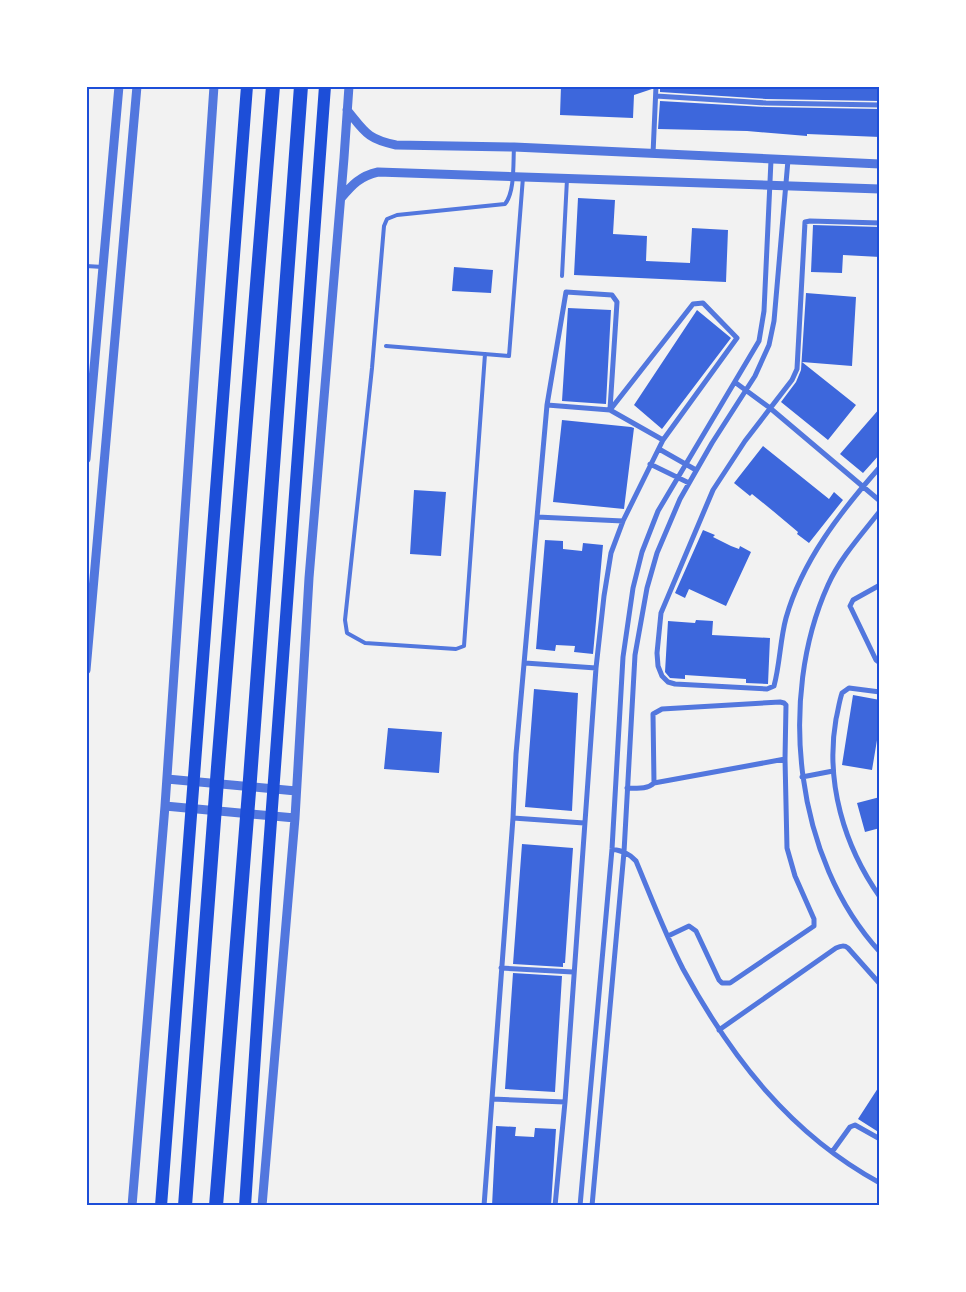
<svg xmlns="http://www.w3.org/2000/svg" width="966" height="1292" font-family="Arial,sans-serif">
<style>
.building{fill:#3d67dc}
.lines{fill:none;stroke-linecap:round;stroke-linejoin:round}
.service{stroke:#5277de;stroke-width:4}
.minor{stroke:#5277de;stroke-width:5}
.tertiary{stroke:#5277de;stroke-width:9}
.trunk{stroke:#1d4ed8;stroke-width:12}
.motorway{stroke:#1d4ed8;stroke-width:14}
.neatline{fill:none;stroke:#1d4ed8;stroke-width:2}
</style>
<rect width="100%" height="100%" fill="#f2f2f2"/>
<!-- building -->
<path class="building" d="M561,86H652V89L634,95L633,118L560,115Z
M660,86H880V101L766,99L660,92Z
M660,101L766,107L880,109V137L807,134V136L747,131L658,129Z
M578,198L615,200L613,234L647,236L646,261L690,263L692,228L728,230L726,282L574,275Z
M813,225L880,227V257L843,255L842,273L811,272Z
M454,267L493,270L491,293L452,291Z
M806,293L856,297L852,366L802,362L856,405L828,440L781,402L796,382L801,370Z
M568,308L611,310L606,404L562,401Z
M697,310L731,338L662,429L634,405Z
M880,408V454L863,473L840,454Z
M562,420L631,427L634,428L624,509L553,502Z
M763,446L829,499L834,492L843,500L809,543L797,534L798,532L773,511L752,494L750,496L734,483Z
M414,490L446,492L441,556L410,554Z
M703,530L715,535L713,537L731,546L739,549L740,546L751,552L726,606L689,589L685,598L675,593Z
M545,540L563,541V549L582,551L583,543L603,545L593,654L574,652L575,646L556,645L555,651L536,649Z
M696,620L713,621L712,635L770,638L768,684L746,683V679L685,675V679L670,678L665,672L668,621L695,623Z
M534,689L578,693L572,811L525,807Z
M853,695L880,700V734H878L872,770L842,765Z
M388,728L442,732L439,773L384,769Z
M880,797V828L865,832L857,803Z
M522,844L573,848L565,963H563V967L513,964Z
M513,973L562,976L555,1092L505,1089Z
M880,1085V1133L858,1119Z
M496,1126L516,1127L515,1136L534,1137L535,1128L556,1129L551,1206H492Z"/>
<g class="lines">
<!-- service -->
<path class="service" d="M86,266L103,267
M562,276L567,179
M386,346L509,356L523,177
M485,354L464,646L456,649L365,643L347,633L345,620L372,368L384,226L387,219L397,215L505,204C515,192 513,163 514,147"/>
<!-- minor -->
<path class="minor" d="M656,96L766,103L880,105
M653,154L656,86
M880,223L810,221L805,222L797,369L792,380L745,441L713,490L661,613L657,653L658,666L662,676L668,682L675,684L767,689L774,686C780,664 780,640 786,618C802,561 841,511 880,467
M736,383L770,408L880,501
M547,405L610,410L663,440
M659,449L696,470
M650,464L689,483
M880,511C862,534 840,558 828,585C777,698 795,860 880,952
M537,517L623,521
M880,585L853,600L850,606L876,660L880,663
M525,663L596,668
M880,692L849,688L842,693C839,702 838,711 836,719C825,782 844,846 880,897
M802,777L833,771
M654,783L785,759
M627,788C636,788 647,790 654,783L653,714L662,709L780,702L784,703L786,705L785,759L787,848L795,876L814,919V926L730,983H722L719,980L696,931L689,926L668,936
M513,818L584,823
M612,849C622,851 629,853 636,861C651,897 665,934 683,969C731,1057 790,1134 880,1183
M501,968L573,972
M719,1030L836,948C841,946 844,945 848,948L880,984
M492,1099L565,1102
M832,1152L850,1127L855,1125L880,1139
M484,1206L513,818L516,754L547,405L566,292L612,295L617,302L610,409
M555,1206L565,1102L596,668L604,596L611,553L623,521L663,440L737,338L703,303L693,304L610,410
M580,1206L612,849L623,657L633,588L642,552L658,511L759,341L764,311L771,160
M592,1206L624,852L635,655L647,588L657,553L680,499L712,443L755,376L769,345L774,321L788,160"/>
<!-- tertiary -->
<path class="tertiary" d="M347,110C365,132 367,139 396,145L514,147L880,164
M341,198C352,185 360,176 378,172L880,189
M86,459L119,86
M86,670L137,86
M167,779L296,791
M165,806L295,818
M132,1206L165,806L214,86
M262,1206L295,818L309,578L344,158L349,86"/>
<!-- trunk -->
<path class="trunk" d="M161,1206L247,86
M245,1206L266,889L325,86"/>
<!-- motorway -->
<path class="motorway" d="M185,1206L218,767L273,86
M216,1206L250,779L301,86"/>
</g>
<!-- border -->
<rect width="966" height="1292" fill="none" stroke="#ffffff" stroke-width="175"/>
<rect x="88" y="88" width="790" height="1116" class="neatline"/>
</svg>
